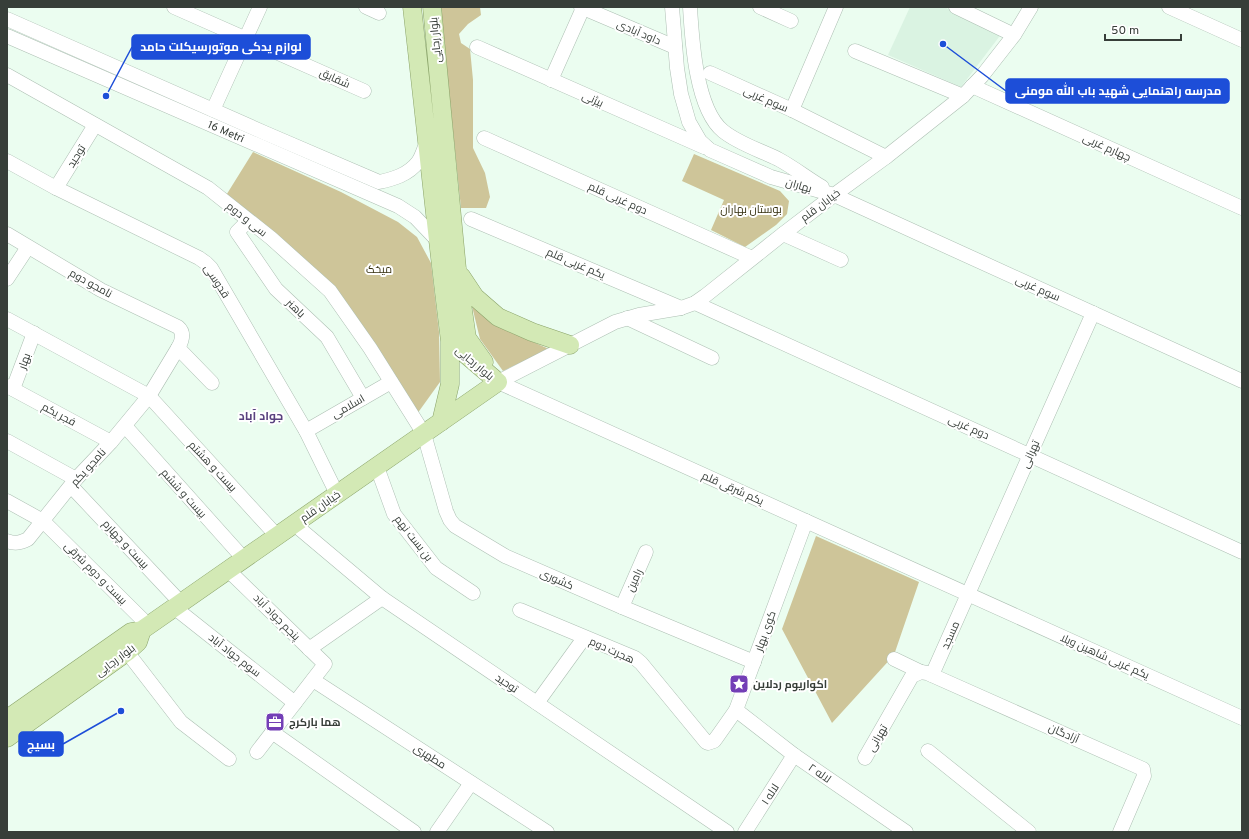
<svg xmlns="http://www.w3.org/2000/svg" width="1249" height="839" font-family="Overpass,Cairo,sans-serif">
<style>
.built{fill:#daf3e2}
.green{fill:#cec599}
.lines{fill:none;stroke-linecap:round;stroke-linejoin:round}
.minor-casing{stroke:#adbfb3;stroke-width:15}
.major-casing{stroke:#8aa369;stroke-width:19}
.minor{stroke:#fff;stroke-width:14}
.major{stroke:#d3e9b5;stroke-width:18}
.labels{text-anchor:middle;stroke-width:4;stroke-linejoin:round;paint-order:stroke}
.street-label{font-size:11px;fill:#373e39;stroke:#fff}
.park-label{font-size:11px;fill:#352f0f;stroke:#fff}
.poi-label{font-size:11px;font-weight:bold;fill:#373e39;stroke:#fff;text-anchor:start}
.neighbourhood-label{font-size:12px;font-weight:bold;fill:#59427f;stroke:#fff}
.leader{fill:none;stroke:#1d4ed8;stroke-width:1.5}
.callout-dot{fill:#1d4ed8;stroke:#fff;stroke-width:1.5}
.callout{fill:#1d4ed8;stroke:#1d4ed8;stroke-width:1.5}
.callout-label{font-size:12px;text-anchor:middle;font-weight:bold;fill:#fff}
</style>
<rect width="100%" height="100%" fill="#ebfdf0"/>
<!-- built -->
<path class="built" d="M910,7H944L1002,33L961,87L888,55Z"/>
<!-- green -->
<path class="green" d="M440,7H480L481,15L468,24L459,34L461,43L470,49L473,80V148L485,173L490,197L486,208H461Z
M253,152L341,192L398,222L417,237L431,263L439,332L440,382L417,414L354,313L225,197Z
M694,154L780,191L789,201L787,214L776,225L745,247L711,230L724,200L682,181Z
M471,302L492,324L549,349L503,371L480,339Z
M816,536L919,582L894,655L832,723L782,629Z"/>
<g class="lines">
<!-- minor casing -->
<g class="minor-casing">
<g id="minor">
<path d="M174,7L364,91"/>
<path d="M366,7L379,13"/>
<path d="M581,7L675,47"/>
<path d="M672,7L677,68L681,94L689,122L700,141L710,150L771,177L834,195L1242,381"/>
<path d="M690,7C692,41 696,109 723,131C739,144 760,150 778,159C793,167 807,178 822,187"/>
<path d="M760,7L791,21"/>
<path d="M956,7L1014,35"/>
<path d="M1169,7L1242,40"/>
<path d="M7,19L265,133L379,182C393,179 408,175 418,162C422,157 424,148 427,142"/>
<path id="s1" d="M7,36L398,206L415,217L437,240"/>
<path d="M477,47L704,147"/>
<path d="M855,51L963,96"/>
<path d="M710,73L792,110L886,157"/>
<path d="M7,75L208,188L271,238L330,291L370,348L424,434L446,511L450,520L455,526L505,556L622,607L754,662"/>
<path d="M551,80L583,8"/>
<path d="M972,86L1242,208"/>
<path d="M213,110L260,7"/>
<path d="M792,110L836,7"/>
<path d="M484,138L752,258"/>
<path d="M7,161L56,188L199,258L206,263L211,268L306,431L337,494"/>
<path d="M56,188L95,125"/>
<path d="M471,219L681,308"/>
<path d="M248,221L237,232L276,289L327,337L363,398"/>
<path d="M7,234L101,290L178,327C185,333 182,341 178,348L149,396L111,442L76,479L28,539C20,543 15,544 7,541"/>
<path d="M783,234L841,260"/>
<path d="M7,279L28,247"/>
<path d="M695,303L1242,552"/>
<path d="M627,318L712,358"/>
<path d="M7,319L149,396L277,536"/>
<path d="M178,348L212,383"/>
<path d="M498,382L1242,718"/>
<path d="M498,382L615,322L639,315L681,308L695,303L705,296L783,234L834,195L886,157L963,96L982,76L1014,35L1031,7"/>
<path d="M7,386L111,442"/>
<path d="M13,389L34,333"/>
<path d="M125,426L244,559"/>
<path d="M306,431L391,382"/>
<path d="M7,441L76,479"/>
<path d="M377,467L394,514L436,568L473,593"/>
<path d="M71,486L181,603"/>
<path d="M7,501L43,521L149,626"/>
<path d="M294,524L382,598L727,832"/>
<path d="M228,570L325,664L257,752"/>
<path d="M622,607L646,552"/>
<path d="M175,608L295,703"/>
<path d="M520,610L635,658L641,663L706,742L708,743L714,741L717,737L736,710L806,521"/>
<path d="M309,649L382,598"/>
<path d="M127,652L181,722L229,759"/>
<path d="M894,659L921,672"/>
<path d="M932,675L1093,313"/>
<path d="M313,680L547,832"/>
<path d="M537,703L584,638"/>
<path d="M736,710L794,755L906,832"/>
<path d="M272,732L414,832"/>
<path d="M928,751L1029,832"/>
<path d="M865,758L912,676L921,672L927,673L1143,769L1144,776L1120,832"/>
<path d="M437,832L471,783"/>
<path d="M745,832L794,755"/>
</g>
</g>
<!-- major casing -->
<g class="major-casing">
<path id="major" d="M412,7C425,118 436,230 450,341L498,382
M432,7L457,269L467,338L484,362
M461,276L475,297L498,317L532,332L570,345
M441,422L450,384V341L456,340
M7,719L131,632L142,630L498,382
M7,738L127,652L138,642L142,630"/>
</g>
<!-- minor -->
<use href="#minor" class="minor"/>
<!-- major -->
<use href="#major" class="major"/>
</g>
<!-- icons -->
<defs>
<g id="sight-square" transform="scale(1)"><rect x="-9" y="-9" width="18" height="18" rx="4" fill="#733fb6" stroke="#fff"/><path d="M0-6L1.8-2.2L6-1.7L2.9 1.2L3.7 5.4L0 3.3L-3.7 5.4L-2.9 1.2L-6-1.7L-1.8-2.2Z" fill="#fff"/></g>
<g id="office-square" transform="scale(1)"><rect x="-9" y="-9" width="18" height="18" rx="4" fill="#733fb6" stroke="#fff"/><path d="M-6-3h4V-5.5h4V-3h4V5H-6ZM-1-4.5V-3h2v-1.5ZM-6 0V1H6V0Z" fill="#fff"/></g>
</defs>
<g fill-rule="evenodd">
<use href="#sight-square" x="739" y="684"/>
<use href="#office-square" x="275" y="722"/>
</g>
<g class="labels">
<!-- street labels -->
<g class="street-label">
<text transform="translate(639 32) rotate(23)" y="4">داود آبادی</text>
<text transform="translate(435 40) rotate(-95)" y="4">بلوار رجایی</text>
<text transform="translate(335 78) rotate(24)" y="4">شقایق</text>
<text transform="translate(593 99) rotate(24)" y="4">بیژنی</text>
<text transform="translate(766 99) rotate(24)" y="4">سوم غربی</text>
<text dy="4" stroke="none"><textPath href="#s1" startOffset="239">16 Metri</textPath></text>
<text transform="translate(1107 147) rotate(24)" y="4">چهارم غربی</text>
<text transform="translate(76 156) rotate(-58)" y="4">توحید</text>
<text transform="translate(799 185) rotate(16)" y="4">بهاران</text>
<text transform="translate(618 198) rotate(24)" y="4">دوم غربی قلم</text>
<text transform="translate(820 205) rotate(-37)" y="4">خیابان قلم</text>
<text transform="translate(247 219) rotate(38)" y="4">سی و دوم</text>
<text transform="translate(576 263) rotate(23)" y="4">یکم غربی قلم</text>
<text transform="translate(217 281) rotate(57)" y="4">قدوسی</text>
<text transform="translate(91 283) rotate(29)" y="4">نامجو دوم</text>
<text transform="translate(1038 288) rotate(24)" y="4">سوم غربی</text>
<text transform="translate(296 308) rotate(44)" y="4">باهنر</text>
<text transform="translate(24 361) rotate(-70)" y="4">بهار</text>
<text transform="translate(475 363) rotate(40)" y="4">بلوار رجایی</text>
<text transform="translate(348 406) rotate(-30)" y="4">اسلامی</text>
<text transform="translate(59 414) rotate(28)" y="4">فجر یکم</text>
<text transform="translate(969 427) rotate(24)" y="4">دوم غربی</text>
<text transform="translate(1030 454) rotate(-66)" y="4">تهرانی</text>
<text transform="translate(213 466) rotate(47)" y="4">بیست و هشتم</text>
<text transform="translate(88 467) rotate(-48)" y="4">نامجو یکم</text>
<text transform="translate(733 488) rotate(24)" y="4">یکم شرقی قلم</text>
<text transform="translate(184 493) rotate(48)" y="4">بیست و ششم</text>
<text transform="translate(320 506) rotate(-35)" y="4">خیابان قلم</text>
<text transform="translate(414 538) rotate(52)" y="4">بن بست نهم</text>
<text transform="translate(126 544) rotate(47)" y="4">بیست و چهارم</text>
<text transform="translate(96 573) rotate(45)" y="4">بیست و دوم شرقی</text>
<text transform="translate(557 579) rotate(24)" y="4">کشوری</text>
<text transform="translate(634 580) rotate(-66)" y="4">رامین</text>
<text transform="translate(277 617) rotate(45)" y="4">پنجم جواد آباد</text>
<text transform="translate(765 631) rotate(-70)" y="4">کوی بهار</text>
<text transform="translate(950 635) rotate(-66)" y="4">مسجد</text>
<text transform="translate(612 650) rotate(24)" y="4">هجرت دوم</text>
<text transform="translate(235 655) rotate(38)" y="4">سوم جواد آباد</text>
<text transform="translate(1105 656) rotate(24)" y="4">یکم غربی شاهین ویلا</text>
<text transform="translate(115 660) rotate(-37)" y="4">بلوار رجایی</text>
<text transform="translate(507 683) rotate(34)" y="4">توحید</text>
<text transform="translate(1064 733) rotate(24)" y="4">آزادگان</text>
<text transform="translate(877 738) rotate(-60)" y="4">تهرانی</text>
<text transform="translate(430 756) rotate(33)" y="4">مطهری</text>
<text transform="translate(820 773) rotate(35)" y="4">لاله ۲</text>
<text transform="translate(770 794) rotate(-57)" y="4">لاله ۱</text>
</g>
<!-- park labels -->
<g class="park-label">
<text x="751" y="213">بوستان بهاران</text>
<text x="379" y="273">میخک</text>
</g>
<!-- poi labels -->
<g class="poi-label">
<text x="753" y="688">اکواریوم ردلاین</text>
<text x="289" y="726">هما بارکرج</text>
</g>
<!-- neighbourhood labels -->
<g class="neighbourhood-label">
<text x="261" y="420">جواد آباد</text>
</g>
</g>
<!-- callouts -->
<path class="leader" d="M106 96L132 47M943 44L1006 91M121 711L63 744"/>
<g class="callout-dot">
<circle cx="106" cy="96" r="4"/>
<circle cx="943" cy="44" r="4"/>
<circle cx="121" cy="711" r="4"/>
</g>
<g class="callout">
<rect x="132" y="35" width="178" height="24" rx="4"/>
<rect x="1006" y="79" width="223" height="24" rx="4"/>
<rect x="19" y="732" width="44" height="24" rx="4"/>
</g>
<g class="callout-label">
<text x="221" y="51">لوازم یدکی موتورسیکلت حامد</text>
<text x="1118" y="95">مدرسه راهنمایی شهید باب الله مومنی</text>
<text x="41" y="749">بسیج</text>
</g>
<!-- border -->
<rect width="1249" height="839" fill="none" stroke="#373e39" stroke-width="16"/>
<!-- scale -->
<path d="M1105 34v6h76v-6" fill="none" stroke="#373e39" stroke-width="2"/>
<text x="1111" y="34" font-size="12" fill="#373e39" stroke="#ffffff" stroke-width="3" paint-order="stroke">50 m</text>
</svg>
